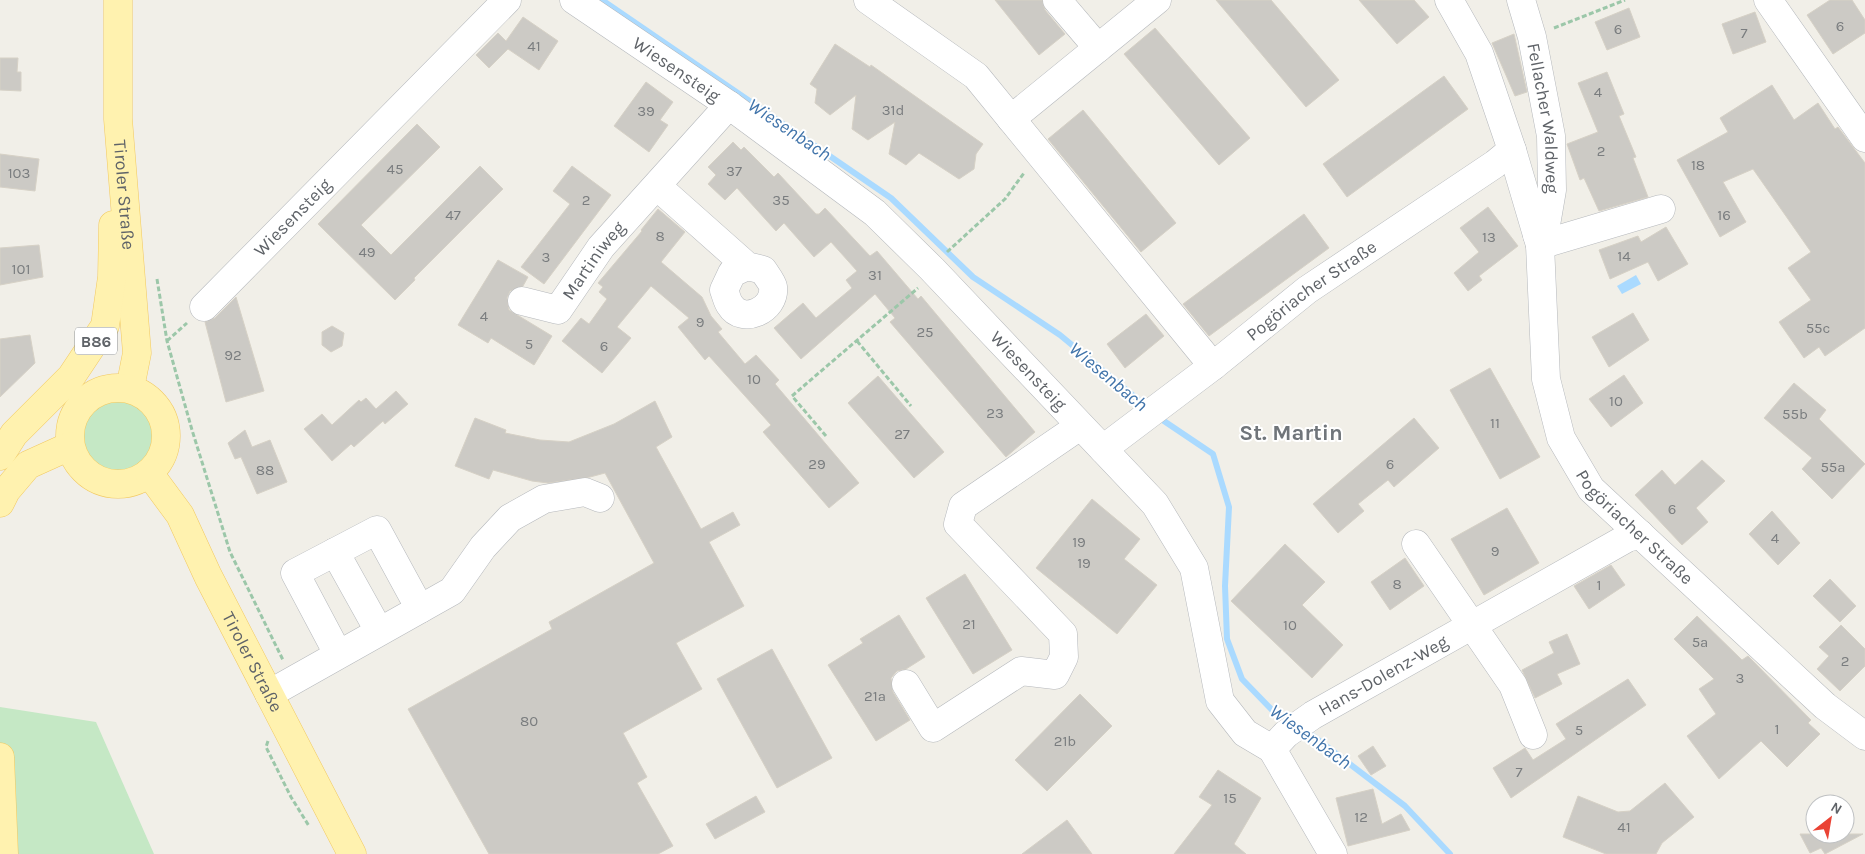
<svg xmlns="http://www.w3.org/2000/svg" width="1865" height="854" font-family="Karla,sans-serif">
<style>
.green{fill:#c5e8c5}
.water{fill:#aadaff}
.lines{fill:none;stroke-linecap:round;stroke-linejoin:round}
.stream{stroke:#aadaff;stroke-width:6}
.building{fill:#cccac5;stroke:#d6d1c6}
.minor-casing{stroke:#b5b8bc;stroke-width:29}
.major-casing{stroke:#f2c960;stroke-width:29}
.path{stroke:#9cc7a9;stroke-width:3;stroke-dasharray:5 2.5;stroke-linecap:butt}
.minor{stroke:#fff;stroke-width:28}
.major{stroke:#fff2af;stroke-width:28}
.labels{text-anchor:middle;stroke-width:4;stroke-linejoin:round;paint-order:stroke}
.number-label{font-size:15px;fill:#7a7d7f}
.shield{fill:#fff;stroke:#8f9295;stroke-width:1}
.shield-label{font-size:16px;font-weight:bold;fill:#5f6368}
.street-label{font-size:18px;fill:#5f6368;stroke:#fff}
.water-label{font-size:19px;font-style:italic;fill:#4174aa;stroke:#fff}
.district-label{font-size:22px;font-weight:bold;fill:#70757a;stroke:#fff}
</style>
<rect width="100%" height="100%" fill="#f1efe8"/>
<!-- green -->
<path class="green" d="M78 436a40 40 0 1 1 80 0a40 40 0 1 1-80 0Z
M0,707L96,722L154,854H0Z"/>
<!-- water -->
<path class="water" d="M1636,275L1641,284L1622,294L1617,286Z"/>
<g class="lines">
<!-- stream -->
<path class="stream" d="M602,0L891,198L973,277L1060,335L1147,407
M1158,417L1213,454L1229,507L1225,586L1227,639L1242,679L1272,710L1292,722
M1305,730L1405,806L1450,854"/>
</g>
<!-- building -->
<path class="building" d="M995,0H1042L1045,10L1065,34L1039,55Z
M1216,0H1271L1339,80L1306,107Z
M1359,0H1414L1429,17L1397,44Z
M1830,0H1852L1865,20V33L1833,54L1807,15Z
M1629,8L1640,37L1607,50L1595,22Z
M1755,12L1766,42L1733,54L1722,24Z
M523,17L558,41L539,70L508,49L489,68L476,55L498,33L506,41Z
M1155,28L1250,138L1219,165L1124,54Z
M1514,34L1527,92L1515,96L1492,43Z
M835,44L870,67L871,65L983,144L976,154L974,169L959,179L919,153L906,165L889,154L895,122L868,140L852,129L856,95L830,115L815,103L817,89L810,84Z
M0,58H18L17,72H21V91L0,90Z
M1607,72L1624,114L1619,116L1636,157L1633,158L1648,197L1599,211L1584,178L1580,180L1567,144L1598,132L1578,83Z
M1444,76L1468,109L1347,197L1323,164Z
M646,82L673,102L660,120L668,125L649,152L614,126Z
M1772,85L1794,120L1818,103L1835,129L1838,127L1865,163V328L1825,356L1819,347L1804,358L1779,322L1811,300L1788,268L1811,252L1753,169L1723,182L1746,222L1720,237L1677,160L1728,132L1720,118Z
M1083,110L1176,223L1141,252L1048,139Z
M417,124L440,147L361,225L391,255L480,166L503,189L414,278L415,280L395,300L318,224Z
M733,142L741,150L744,147L774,177L778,173L816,214H819L825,208L870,256L877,251L918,299L921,296L1035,432L1006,457L890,322L895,318L875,294L801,359L774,328L803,303L816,318L852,288L846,280L857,271L831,242L814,257L784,223L776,231L737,188L725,200L708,184L716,175L708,167Z
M0,154L39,159L35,191L0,187Z
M572,166L611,195L544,284L521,267L570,204L553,191Z
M1488,207L1518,246L1479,276L1482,280L1468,291L1454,273L1479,252L1460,228Z
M658,209L685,232L661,262L702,297L711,316L722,329L718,332L745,364L756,355L779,380L775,384L859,483L829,508L763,432L771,425L709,356L705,360L678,327L689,318L651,286L617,327L631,338L602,373L562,341L581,318L589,324L607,299L599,292L603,287L598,283L642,231L641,230Z
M1304,214L1329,248L1209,336L1183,304Z
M1666,227L1688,264L1658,281L1648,262L1610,279L1599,250L1638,236L1641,242Z
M39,245L43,277L0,285V248Z
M498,260L528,277L523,286L510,291L507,298L509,310L552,336L534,365L491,338L488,343L458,325Z
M236,297L264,391L226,402L205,322L215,318Z
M1633,313L1649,340L1609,367L1592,337Z
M1146,314L1164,336L1125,368L1107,344Z
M332,326L344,333L342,346L331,352L322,345V332Z
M30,335L35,363L0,397V339Z
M1490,368L1540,457L1500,479L1450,390Z
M1624,375L1643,403L1611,427L1589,399Z
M878,376L944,452L914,478L848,403Z
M1794,383L1826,410L1819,419L1865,464L1832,499L1802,469L1812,458L1764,418Z
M396,391L408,404L385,424L383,421L354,447L351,444L332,461L304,429L322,414L332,425L359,400L361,402L366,398L376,409Z
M655,401L672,437L656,447L701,529L733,512L740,525L709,542L744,606L676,643L702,689L623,733L647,777L637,783L673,846L658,854H489L408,709L552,629L549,622L654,563L605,473L590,477L548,483L532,481L493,470L489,479L455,466L475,418L506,430L505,433L540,440L569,442L614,424Z
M1414,418L1439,448L1394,487L1388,480L1358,504L1364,511L1338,533L1313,504Z
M245,430L252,447L270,440L287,482L257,494L241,457L235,459L228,443Z
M1702,460L1725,481L1696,508L1708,522L1682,545L1635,495L1662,470L1675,485Z
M1092,499L1140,539L1124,559L1157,585L1117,634L1036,568Z
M1507,508L1539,563L1484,595L1451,539Z
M1772,511L1800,543L1778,565L1749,534Z
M1285,544L1325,582L1302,605L1343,645L1312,678L1231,601Z
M1405,558L1424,586L1390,610L1371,582Z
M1611,565L1625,585L1589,609L1574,586Z
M965,574L1012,650L973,674L926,598Z
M1830,579L1856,606L1840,622L1813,596Z
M899,615L925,657L906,669L897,671L891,678L893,692L910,720L876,741L828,665L863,643L860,639Z
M1697,616L1742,660L1748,656L1750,658L1811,720L1808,723L1820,734L1787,767L1761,741L1719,779L1687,736L1716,714L1699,689L1714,679L1674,639Z
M1841,625L1865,649V666L1840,691L1817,669L1829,656L1819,647Z
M1567,634L1580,664L1557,674L1562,684L1535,698L1522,670L1554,653L1549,642Z
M772,649L832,758L777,788L717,679Z
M1628,679L1646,705L1511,798L1493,768L1525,748L1533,760L1566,739L1556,724Z
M1080,694L1112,726L1047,791L1015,760Z
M1373,746L1386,766L1371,775L1358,756Z
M1218,770L1261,798L1234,844L1246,854H1174L1212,805L1199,797Z
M1665,783L1694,817L1662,843L1656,854H1606L1563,837L1578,796L1618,812L1630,811Z
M1373,789L1382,824L1401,814L1410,830L1348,846L1336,798Z
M756,796L765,812L715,839L706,824Z
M1067,820L1092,854H1022Z
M1800,834H1863L1825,854L1821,848L1810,853Z"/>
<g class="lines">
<!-- minor casing -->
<g class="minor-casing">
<g id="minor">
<path id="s1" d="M574,0L729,105L875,213L932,269L1155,504L1194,568L1220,701L1245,733L1272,749L1333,854"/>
<path d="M868,0L976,76L1213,366"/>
<path d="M1057,0L1098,48"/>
<path id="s2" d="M1449,0L1479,53L1512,150L1540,245L1546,379L1561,438L1591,489L1825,706L1865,736"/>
<path id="s3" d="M1521,0L1532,37L1551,136L1552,190L1546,225L1537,235"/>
<path d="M1768,0L1865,138"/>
<path d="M1011,119L1157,0"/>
<path d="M658,187L747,266L763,270C766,275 772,282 773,287C776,310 742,325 730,305C727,301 726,295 724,290L732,273L747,266"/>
<path d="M1540,245L1661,209"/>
<path id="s4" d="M522,301L558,310L601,247L729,105"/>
<path id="s5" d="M204,307L507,0"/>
<path id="s6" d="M1103,449L1213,366L1307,290L1495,164L1512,150"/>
<path d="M1416,544L1513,685L1533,735"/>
<path d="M335,552L379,631"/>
<path d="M338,654L295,573L377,530L420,609"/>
<path d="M906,684L933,728L1021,671L1055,675L1064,657L1063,634L958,524L963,506L1080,426"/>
<path d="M269,694L452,591L483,547L510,518L544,499L585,492L600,498"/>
<path id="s7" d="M1272,749L1286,734L1313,715L1627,538L1640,534"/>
</g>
</g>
<!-- major casing -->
<g class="major-casing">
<g id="major">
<path id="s8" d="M118,0V119L137,353L130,388"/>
<circle cx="118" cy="436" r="48"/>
<path d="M0,456L14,434L71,377L105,326L112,277L113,225"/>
<path id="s9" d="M149,473L180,515L208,576L352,854"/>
<path d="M0,503L6,491L28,465L70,446"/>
<path d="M0,757L4,854"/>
</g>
</g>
<!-- path -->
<path class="path" d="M1554,28L1625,0
M947,252L1005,199L1024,173
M157,279L167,341L192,430L230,552L283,660
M167,341L187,323
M857,341L911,406
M826,436L792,396L918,288
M268,741L266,747L291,797L309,826"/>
<!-- minor -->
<use href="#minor" class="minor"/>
<!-- major -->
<use href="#major" class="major"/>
</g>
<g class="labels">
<!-- number labels -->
<g class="number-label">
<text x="1840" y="31">6</text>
<text x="1618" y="34">6</text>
<text x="1744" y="38">7</text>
<text x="534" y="51">41</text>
<text x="1598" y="97">4</text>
<text x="893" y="115">31d</text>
<text x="646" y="116">39</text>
<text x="1601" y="156">2</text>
<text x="1698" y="170">18</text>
<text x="395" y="174">45</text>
<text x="734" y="176">37</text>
<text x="19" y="178">103</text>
<text x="586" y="205">2</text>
<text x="781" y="205">35</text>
<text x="453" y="220">47</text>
<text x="1724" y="220">16</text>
<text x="660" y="241">8</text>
<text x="1489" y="242">13</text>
<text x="367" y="257">49</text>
<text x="1624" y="261">14</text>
<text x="546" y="262">3</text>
<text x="21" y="274">101</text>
<text x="875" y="280">31</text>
<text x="484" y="321">4</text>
<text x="700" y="327">9</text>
<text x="1818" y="333">55c</text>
<text x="925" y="337">25</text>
<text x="529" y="349">5</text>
<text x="604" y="351">6</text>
<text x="233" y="360">92</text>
<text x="754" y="384">10</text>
<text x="1616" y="406">10</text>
<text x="995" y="418">23</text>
<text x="1795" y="419">55b</text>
<text x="1495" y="428">11</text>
<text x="902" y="439">27</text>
<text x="817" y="469">29</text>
<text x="1390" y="469">6</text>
<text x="1833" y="472">55a</text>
<text x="265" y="475">88</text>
<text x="1672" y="514">6</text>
<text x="1775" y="543">4</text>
<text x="1079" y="547">19</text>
<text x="1495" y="556">9</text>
<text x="1084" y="568">19</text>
<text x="1397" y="589">8</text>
<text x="1599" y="590">1</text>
<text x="969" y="629">21</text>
<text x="1290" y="630">10</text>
<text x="1700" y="647">5a</text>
<text x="1845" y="666">2</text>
<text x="1740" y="683">3</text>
<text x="875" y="701">21a</text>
<text x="529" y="726">80</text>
<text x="1777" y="734">1</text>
<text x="1579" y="735">5</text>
<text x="1065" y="746">21b</text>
<text x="1519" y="777">7</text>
<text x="1230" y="803">15</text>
<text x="1361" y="822">12</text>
<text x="1624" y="832">41</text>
</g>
<!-- shield labels -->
<rect class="shield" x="75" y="327.5" width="42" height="27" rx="4"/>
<g class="shield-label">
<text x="96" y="347">B86</text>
</g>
<!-- street labels -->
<g class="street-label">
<text dy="6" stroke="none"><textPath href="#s1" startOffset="124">Wiesensteig</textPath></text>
<text dy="6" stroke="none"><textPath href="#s3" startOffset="121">Fellacher Waldweg</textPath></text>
<text dy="6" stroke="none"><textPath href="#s8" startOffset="195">Tiroler Straße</textPath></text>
<text dy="6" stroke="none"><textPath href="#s5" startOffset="126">Wiesensteig</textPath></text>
<text dy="6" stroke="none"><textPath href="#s4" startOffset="98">Martiniweg</textPath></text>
<text dy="6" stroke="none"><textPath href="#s6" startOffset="262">Pogöriacher Straße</textPath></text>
<text dy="6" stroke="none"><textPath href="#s1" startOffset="589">Wiesensteig</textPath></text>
<text dy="6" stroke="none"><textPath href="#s2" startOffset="574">Pogöriacher Straße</textPath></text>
<text dy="6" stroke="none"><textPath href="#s9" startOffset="216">Tiroler Straße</textPath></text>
<text dy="6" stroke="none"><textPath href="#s7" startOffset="134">Hans-Dolenz-Weg</textPath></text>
</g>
<!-- water labels -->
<g class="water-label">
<text transform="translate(790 129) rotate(34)" y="7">Wiesenbach</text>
<text transform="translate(1109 376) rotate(40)" y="7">Wiesenbach</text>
<text transform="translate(1311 736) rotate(36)" y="7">Wiesenbach</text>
</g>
<!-- district labels -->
<g class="district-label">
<text x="1291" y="440">St. Martin</text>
</g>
</g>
<!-- north arrow -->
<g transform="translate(1830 819) rotate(31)"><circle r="24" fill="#ffffff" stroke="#bfc1c3"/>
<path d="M0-4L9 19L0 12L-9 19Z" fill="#ea4335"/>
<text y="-8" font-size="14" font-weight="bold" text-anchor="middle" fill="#5f6368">N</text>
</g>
</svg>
